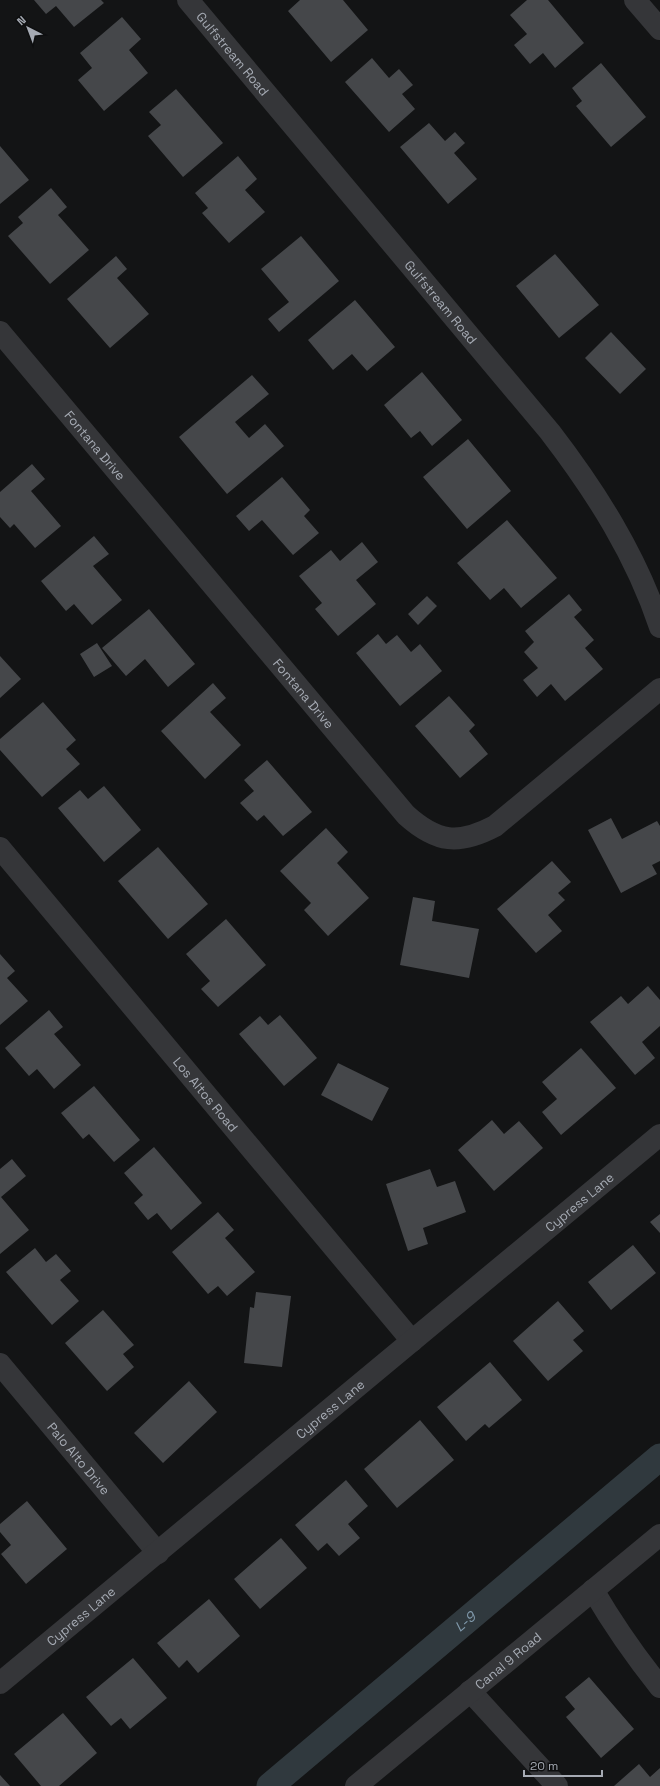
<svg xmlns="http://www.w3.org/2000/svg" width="660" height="1786" font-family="'Space Grotesk',sans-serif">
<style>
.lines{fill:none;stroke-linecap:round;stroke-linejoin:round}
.canal{stroke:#30393e;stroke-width:27}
.building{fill:#45474a}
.minor{stroke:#353639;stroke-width:22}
.labels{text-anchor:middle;stroke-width:4;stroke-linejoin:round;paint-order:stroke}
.street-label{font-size:13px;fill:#a6abb4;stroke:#0e0f10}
.water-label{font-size:14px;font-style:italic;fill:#819aac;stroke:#0e0f10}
</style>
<rect width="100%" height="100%" fill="#131415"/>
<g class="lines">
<!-- canal -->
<path class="canal" id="s1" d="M270,1786L660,1457"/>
</g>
<!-- building -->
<path class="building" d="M34,0H101L104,3L74,27L56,6L46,14Z
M300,0H343L368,30L331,62L288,11Z
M527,0H548L584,43L555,68L543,53L530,64L514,45L527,34L510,15Z
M122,17L141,39L129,50L148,73L104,111L78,80L92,68L80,53Z
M372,58L389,78L399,69L413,85L402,94L415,109L389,132L345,82Z
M601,63L646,117L611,147L576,106L582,101L572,88Z
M176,89L223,143L183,177L148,136L161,125L149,112Z
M429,123L445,141L455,132L465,143L454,153L477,179L448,204L400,147Z
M0,146L29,180L0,204Z
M238,156L257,179L245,190L265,212L229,243L202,213L208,208L195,193Z
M51,188L67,207L58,215L89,250L50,284L8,236L23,223L18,217Z
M301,236L339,281L279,332L268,319L289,302L261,269Z
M555,254L599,305L559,338L516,286Z
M116,256L127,269L117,278L149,314L110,348L67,299Z
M355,300L395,347L367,371L352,354L333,370L308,340Z
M611,332L646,369L620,394L585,358Z
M422,372L462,420L432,446L420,431L411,438L384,405Z
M252,375L269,394L235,422L249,438L265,424L284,446L227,494L179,437Z
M468,439L511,491L467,529L423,477Z
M32,464L45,479L31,491L61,526L35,548L14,524L10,528L0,517V492Z
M282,477L310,510L304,516L319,533L293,555L262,520L249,531L236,516Z
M507,520L557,578L521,608L504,588L490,600L457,563Z
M94,536L109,554L93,566L122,600L92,625L74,604L66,611L41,581Z
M362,542L378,562L356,580L376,604L338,636L315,609L322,603L299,576L331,550L340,561Z
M569,594L582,610L574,617L594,640L585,648L603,669L565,701L551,684L537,697L523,680L538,668L524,652L534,642L525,631Z
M427,596L437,606L418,625L408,614Z
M149,609L195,664L168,687L145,659L126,676L102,648Z
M378,634L386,644L397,635L411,652L420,644L442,671L400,706L356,653Z
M97,643L112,666L94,677L80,654Z
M0,656L21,679L0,698Z
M213,683L226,698L210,712L241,745L205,779L161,731Z
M449,696L475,725L469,731L488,754L460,778L415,726Z
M43,702L76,740L66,749L80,764L42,797L0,750V739Z
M267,760L312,812L283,836L264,815L257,821L240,803L254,791L244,780Z
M104,786L141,830L104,862L58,808L80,790L88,799Z
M611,818L622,839L657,821L660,826V861L652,865L657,874L621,893L588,830Z
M326,828L348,852L337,863L369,898L328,936L304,910L311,903L280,871Z
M158,847L208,904L168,939L118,881Z
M552,861L571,882L558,893L565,900L548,915L562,931L536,953L497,909Z
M413,897L435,901L432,921L479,929L469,978L400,965Z
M226,919L266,965L218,1007L201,989L210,981L186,954Z
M0,954L15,971L7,978L28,1001L0,1025Z
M648,986L660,1000V1026L642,1042L655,1058L635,1075L590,1022L621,996L628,1004Z
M49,1010L63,1027L54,1034L81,1065L54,1089L37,1069L29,1076L5,1048Z
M280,1015L317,1058L284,1086L239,1034L260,1016L268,1025Z
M581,1048L616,1088L561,1135L542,1112L557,1099L542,1082Z
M338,1063L389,1088L372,1121L321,1095Z
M94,1086L140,1140L114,1162L89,1134L83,1139L61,1113Z
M492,1120L504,1134L519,1121L543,1148L494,1191L458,1150Z
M154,1147L202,1203L171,1230L157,1213L148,1220L134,1203L143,1195L124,1173Z
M12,1159L26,1176L1,1197L29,1230L0,1254V1169Z
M430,1169L437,1187L455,1181L466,1212L423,1228L428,1244L408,1251L386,1184Z
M218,1212L234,1230L225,1238L255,1272L227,1296L218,1286L208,1294L172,1252Z
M660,1214V1233L650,1222Z
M633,1245L656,1273L611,1310L588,1282Z
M35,1248L46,1262L56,1254L71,1271L60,1280L79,1301L52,1325L6,1272Z
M256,1292L291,1296L282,1367L244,1363L250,1307L254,1308Z
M558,1301L584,1331L573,1340L583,1351L548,1381L513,1341Z
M103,1310L134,1345L123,1354L134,1367L107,1391L65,1343Z
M490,1362L522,1400L489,1428L485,1424L466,1441L437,1407Z
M189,1381L217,1412L163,1463L134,1433Z
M420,1420L454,1460L397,1508L364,1469Z
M346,1480L368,1506L348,1524L360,1538L339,1556L327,1543L318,1551L295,1525Z
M27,1501L67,1549L26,1584L1,1554L11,1545L0,1532V1524Z
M281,1538L307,1568L260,1609L234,1579Z
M209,1599L240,1636L198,1673L187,1660L179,1668L157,1643Z
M133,1658L167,1698L130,1729L121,1718L111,1726L86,1697Z
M589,1677L634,1729L601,1758L566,1717L575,1709L565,1697Z
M63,1713L97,1753L59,1786H41L14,1754Z
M639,1764L650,1777L660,1768V1786H614Z
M0,1775L10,1786H0Z"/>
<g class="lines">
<!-- minor -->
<g class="minor">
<path id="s2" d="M188,0L550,432C596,492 636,555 660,627"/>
<path d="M635,0L660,29"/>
<path id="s3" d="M0,332L406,815C437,843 459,845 495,826L660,689"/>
<path id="s4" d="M0,848L412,1341"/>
<path id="s5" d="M0,1364L158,1553"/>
<path d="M593,1590C613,1624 635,1656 660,1687"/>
<path id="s6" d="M0,1683L660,1135"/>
<path d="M470,1691L557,1786"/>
<path id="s7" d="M356,1786L660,1535"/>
</g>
</g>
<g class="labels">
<!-- street labels -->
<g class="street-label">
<text dy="5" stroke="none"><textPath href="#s2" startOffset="70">Gulfstream Road</textPath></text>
<text dy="5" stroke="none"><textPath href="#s2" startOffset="394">Gulfstream Road</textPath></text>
<text dy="5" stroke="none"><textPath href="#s3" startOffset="148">Fontana Drive</textPath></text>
<text dy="5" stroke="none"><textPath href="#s3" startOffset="472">Fontana Drive</textPath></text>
<text dy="5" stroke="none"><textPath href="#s4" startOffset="321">Los Altos Road</textPath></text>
<text dy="5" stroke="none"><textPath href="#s6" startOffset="753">Cypress Lane</textPath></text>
<text dy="5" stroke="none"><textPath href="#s6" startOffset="429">Cypress Lane</textPath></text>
<text dy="5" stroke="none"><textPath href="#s5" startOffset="123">Palo Alto Drive</textPath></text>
<text dy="5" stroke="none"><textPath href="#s6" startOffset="105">Cypress Lane</textPath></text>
<text dy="5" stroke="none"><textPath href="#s7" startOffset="197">Canal 9 Road</textPath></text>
</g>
<!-- water labels -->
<g class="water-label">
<text dy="5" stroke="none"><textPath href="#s1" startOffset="255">L-9</textPath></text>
</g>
</g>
<!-- north arrow -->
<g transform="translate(28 28) rotate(318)" stroke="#0e0f10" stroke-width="3" paint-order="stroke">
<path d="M0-3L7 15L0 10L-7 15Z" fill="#a6abb4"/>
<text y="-6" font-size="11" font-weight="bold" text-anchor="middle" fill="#a6abb4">N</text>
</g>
<!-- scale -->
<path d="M524 1770v6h78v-6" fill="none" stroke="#a6abb4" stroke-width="2"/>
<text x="530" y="1770" font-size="12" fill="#a6abb4" stroke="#0e0f10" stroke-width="3" paint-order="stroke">20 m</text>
</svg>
